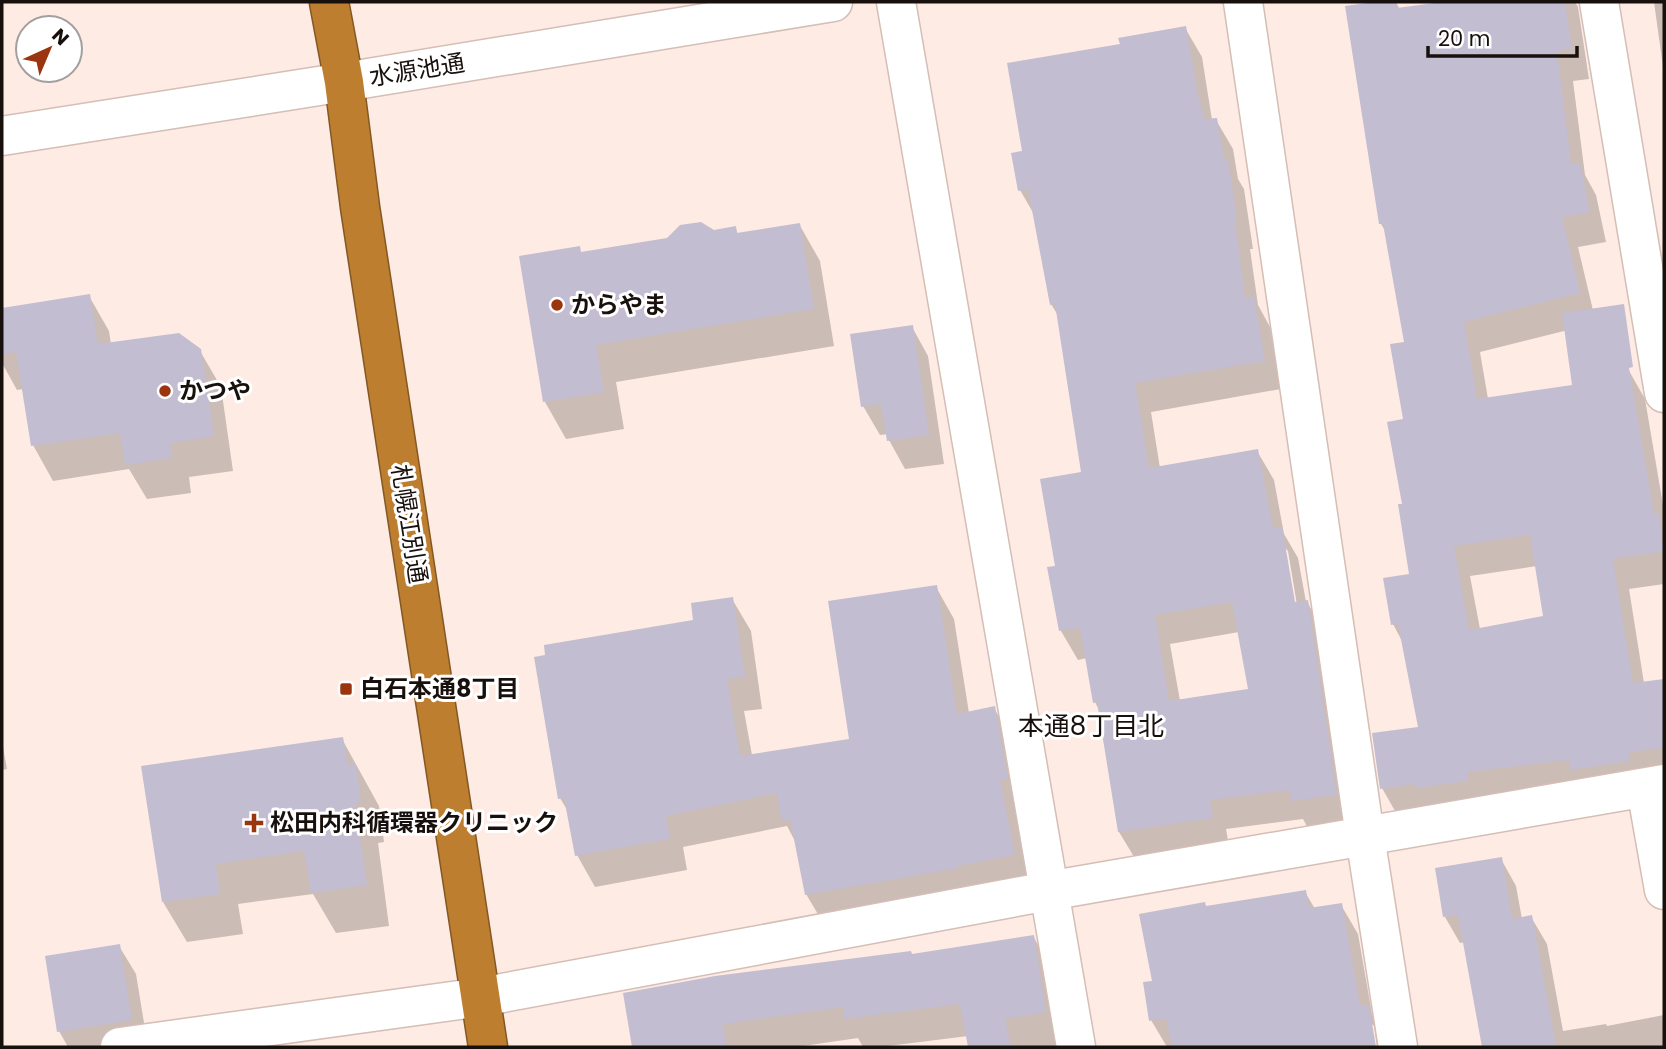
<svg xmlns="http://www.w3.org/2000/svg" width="1666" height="1049" font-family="Poppins,'Noto Sans JP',sans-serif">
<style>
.shadow{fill:#0003;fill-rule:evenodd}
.building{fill:#c2bdd1;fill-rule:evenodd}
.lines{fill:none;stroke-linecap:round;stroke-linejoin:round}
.minor-casing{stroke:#d4beb5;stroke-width:41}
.highway-casing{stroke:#835823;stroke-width:41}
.minor{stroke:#fff;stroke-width:38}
.highway{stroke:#bd7e2f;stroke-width:38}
.poi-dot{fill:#9b350f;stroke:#fff;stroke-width:2.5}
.labels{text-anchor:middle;stroke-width:6;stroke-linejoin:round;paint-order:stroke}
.street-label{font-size:24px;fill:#18100d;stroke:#fff}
.poi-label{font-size:24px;font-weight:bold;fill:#18100d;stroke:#fff;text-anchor:start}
.neighbourhood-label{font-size:26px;fill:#18100d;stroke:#fff}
</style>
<rect width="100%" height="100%" fill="#feebe4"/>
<!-- shadow -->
<path class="shadow" d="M1386,2H1396L1400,10L1454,2H1575L1578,7L1589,79L1573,81L1585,175L1596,195L1606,242L1578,247L1596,323L1480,352L1488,399L1574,386L1628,369L1645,399L1664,511V584L1629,589L1644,683L1664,681V780L1399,818L1382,788L1420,728L1403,643L1393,624L1411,575L1404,505L1406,344L1386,232L1381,224L1347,8ZM1537,566L1545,617L1480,629L1470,576Z
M1654,2H1664V70L1663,67Z
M1185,28L1202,57L1212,120H1216L1233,149L1238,179L1244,189L1253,249H1250L1258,305L1270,327L1281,389L1151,412L1160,468L1257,451L1274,480L1284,534L1298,558L1306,602H1307L1324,631L1352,824L1309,830L1303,819L1226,829L1229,846L1136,860L1119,832L1100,712L1095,702L1087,658L1078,660L1061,631L1049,569L1057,567L1083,474L1059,317L1051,304L1035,216L1020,190L1025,153L1122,46ZM1284,547L1288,551L1298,611H1295ZM1239,632L1250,690L1180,701L1170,644Z
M799,224L820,261L834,346L616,382L624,429L566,439L545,402L582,254L735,228L738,234Z
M89,296L109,331L111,344L200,351L221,387L233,471L189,477L191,493L147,499L129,469L53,481L33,445L23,389L17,390L2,363V310Z
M912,327L928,356L944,464L905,469L889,440L888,434L880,435L863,406Z
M936,587L954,619L969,713L994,708L1012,740L1032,887L825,926L806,894L796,843L787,826L683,847L687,870L595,887L577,855L569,813L560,798L695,621L732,599L751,631L762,709L744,711L752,755L851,740Z
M342,739L379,806L384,842L378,843L389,926L336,933L313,894L238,904L243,934L187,942L163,902Z
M2,741L7,769L2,770Z
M1501,859L1516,886L1522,919L1531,917L1547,944L1563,1031L1606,1024L1607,1026L1664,1015V1047H1483L1465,942L1460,943L1445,917Z
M1305,892L1315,909L1341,905L1358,934L1372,1014L1384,1035L1386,1047H1377L1374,1026L1370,1022L1374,1047H1167L1151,1020L1154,982L1207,908Z
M1033,936L1051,968L1061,1047H970L968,1036L880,1047H863L858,1038L796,1047H634L625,994L912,956Z
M119,946L136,974L148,1047H68L59,1031Z"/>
<!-- building -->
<path class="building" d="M1375,2H1396L1397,8L1442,2H1565L1572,49L1557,51L1571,164L1580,163L1590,212L1562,217L1580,293L1464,322L1477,399L1572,385L1562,313L1624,304L1633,367L1629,368L1654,514L1659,513L1664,551L1613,559L1633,683L1664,679V748L1629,752L1630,761L1570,770L1569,760L1467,772L1468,781L1415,788V784L1380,789L1372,733L1418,727L1398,624L1391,625L1383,578L1409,574L1398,504H1402L1387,422L1403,419L1390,344L1404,342L1383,224H1379L1345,6ZM1530,535L1543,616L1469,630L1454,546Z
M1186,26L1199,101H1200L1204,119L1217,118L1224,159L1228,158L1237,220H1235L1245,298L1254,296L1265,361L1135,383L1149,468L1258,449L1273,529L1282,527L1295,602L1308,600L1337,795L1291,801L1290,790L1210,800L1213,818L1118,832L1097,702L1093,703L1080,628L1059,631L1047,567L1055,566L1040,479L1081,472L1055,304L1050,305L1028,189L1018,191L1011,153L1022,151L1007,63L1120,44L1118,38ZM1232,602L1248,689L1169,701L1155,615Z
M701,222L714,230L736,226L737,233L800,223L814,309L596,345L604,392L543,402L519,256L580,246L581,252L667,238L680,225Z
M90,294L98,344L179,333L201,349L214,436L170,443L172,458L125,465L120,433L31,446L16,352L2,355V308Z
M913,325L929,435L887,441L881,404L861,407L850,334Z
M937,585L957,714L995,706L1008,779L1000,780L1015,855L958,866V868L805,895L790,819L781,820L777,793L666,816L670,839L575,856L564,798L558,799L534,657L545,655L544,645L693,620L691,603L733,597L745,677L727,679L740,756L849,739L828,601Z
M343,737L348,765L356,764L361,802L355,803L367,885L311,893L304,851L216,864L220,894L162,902L141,766Z
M1502,857L1512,919L1532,915L1556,1047H1482L1458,915L1443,917L1435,868Z
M1306,890L1309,908L1342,903L1360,1006L1369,1005L1376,1047H1172L1166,1018L1149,1021L1143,982L1152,981L1139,914L1205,902L1206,906Z
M1034,935L1046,1012L1005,1019L1011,1047H968L960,1004L844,1019L843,1007L723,1024L727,1047H632L623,993L715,976L911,951L912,954Z
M120,944L132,1020L57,1032L45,956Z"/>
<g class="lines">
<!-- minor casing -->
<g class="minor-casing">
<path id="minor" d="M896,2L1076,1047
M1243,2L1365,836L1398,1047
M1599,2L1664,393
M2,136L344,82L833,2
M1646,788L1664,890
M120,1047L481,997L1048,891L1664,784"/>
</g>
<!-- highway casing -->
<g class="highway-casing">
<path id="highway" d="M329,2L344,82L360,207L488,1047"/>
</g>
<!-- minor -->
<use href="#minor" class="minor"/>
<!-- highway -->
<use href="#highway" class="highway"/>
</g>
<!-- markers -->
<g class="poi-dot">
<circle cx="557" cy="305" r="7"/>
<circle cx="165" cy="391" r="7"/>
<rect x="339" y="682" width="14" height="14" rx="3.5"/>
<path d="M250.5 812.5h7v7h7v7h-7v7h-7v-7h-7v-7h7z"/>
</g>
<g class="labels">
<!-- street labels -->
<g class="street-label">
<text transform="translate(417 70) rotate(-9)" y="8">水源池通</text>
<text transform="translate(409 524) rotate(81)" y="8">札幌江別通</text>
</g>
<!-- poi labels -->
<g class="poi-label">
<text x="571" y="313">からやま</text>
<text x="179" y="399">かつや</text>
<text x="360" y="697">白石本通8丁目</text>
<text x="270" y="831">松田内科循環器クリニック</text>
</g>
<!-- neighbourhood labels -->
<g class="neighbourhood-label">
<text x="1091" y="735">本通8丁目北</text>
</g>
</g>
<!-- border -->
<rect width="1666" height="1049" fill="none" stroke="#18100d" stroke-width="7"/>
<!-- north arrow -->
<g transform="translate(49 49) rotate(44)"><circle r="33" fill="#ffffff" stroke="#a39f9e" stroke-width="2"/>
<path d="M0-5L12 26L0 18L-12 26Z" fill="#9b350f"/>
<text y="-10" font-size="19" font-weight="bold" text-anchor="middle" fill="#18100d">N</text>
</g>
<!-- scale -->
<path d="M1428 46v10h149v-10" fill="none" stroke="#18100d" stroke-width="3.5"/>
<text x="1438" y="46" font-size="21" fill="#18100d" stroke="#ffffff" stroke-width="5" paint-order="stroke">20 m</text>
</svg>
